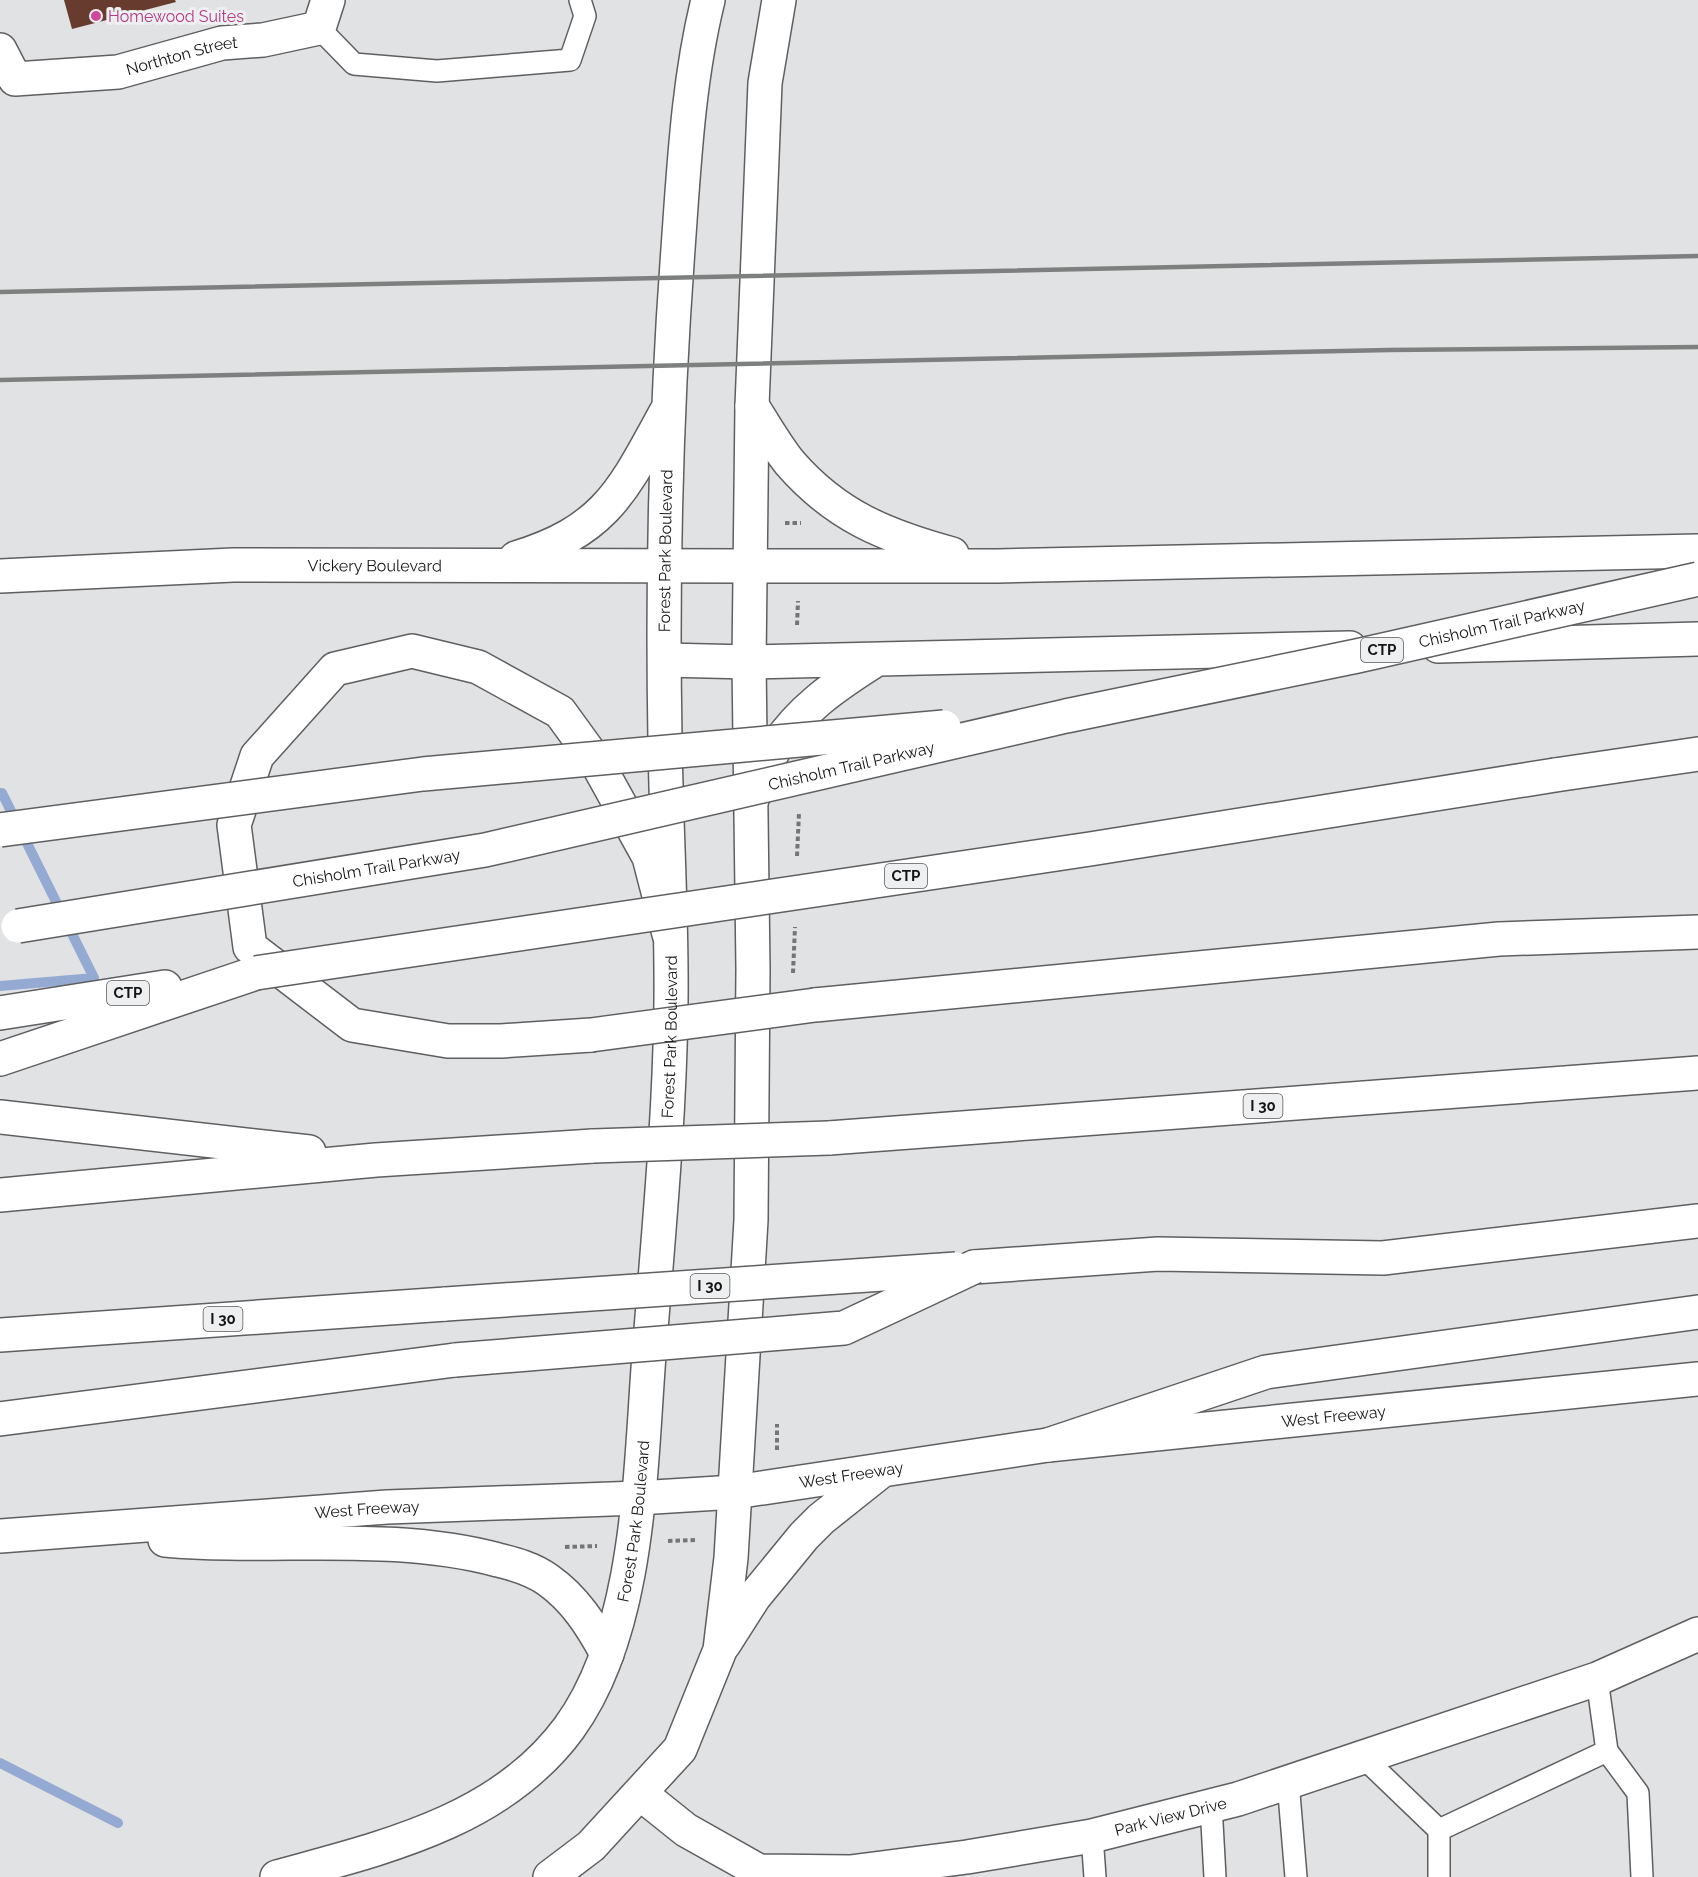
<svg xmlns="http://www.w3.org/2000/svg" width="1698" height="1877" font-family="Raleway,sans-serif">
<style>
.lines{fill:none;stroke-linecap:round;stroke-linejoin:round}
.stream{stroke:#95aad3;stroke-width:10}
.building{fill:#673c2f}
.lane-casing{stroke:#5f5f61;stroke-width:24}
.street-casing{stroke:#5f5f61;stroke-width:36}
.secondary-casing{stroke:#5f5f61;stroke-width:36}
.highway-casing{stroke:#5f5f61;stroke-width:36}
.path{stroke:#747576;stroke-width:4;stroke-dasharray:4.5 3;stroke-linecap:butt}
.lane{stroke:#fff;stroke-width:21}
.street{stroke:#fff;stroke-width:33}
.secondary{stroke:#fff;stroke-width:33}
.highway{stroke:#fff;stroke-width:33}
.rail{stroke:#7e7f7f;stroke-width:4.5}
.highway-bridge-casing{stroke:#5f5f61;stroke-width:36;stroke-linecap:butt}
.highway-bridge{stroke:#fff;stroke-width:33}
.hotel-dot{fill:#d1479c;stroke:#eeeff0;stroke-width:2}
.labels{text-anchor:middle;stroke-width:6;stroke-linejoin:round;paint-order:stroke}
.shield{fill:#eeeff0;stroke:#555657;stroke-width:1.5}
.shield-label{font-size:15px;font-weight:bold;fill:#141515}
.hotel-label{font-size:16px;fill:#b23c85;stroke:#eeeff0;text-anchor:start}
.street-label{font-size:16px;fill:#141515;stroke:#eeeff0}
</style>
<rect width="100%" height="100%" fill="#e1e2e3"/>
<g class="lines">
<!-- stream -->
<path class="stream" d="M0,793H2L94,978L0,986
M0,1763L118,1823"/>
</g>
<!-- building -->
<path class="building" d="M64,0H175L176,2L72,29Z"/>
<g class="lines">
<!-- lane casing -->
<g class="lane-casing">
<path id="lane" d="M319,28L354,64L437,71L570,60L585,16L580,0
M1607,1751L1638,1793L1642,1877
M1363,1757L1439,1830L1607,1751L1597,1679
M1288,1782L1296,1877
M1211,1805L1215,1877
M1439,1830V1877
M1092,1836L1095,1877"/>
</g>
<!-- street casing -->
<g class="street-casing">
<g id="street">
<path id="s1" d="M0,50L15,79L118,72L222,43L263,40L319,28L328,0"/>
</g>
</g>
<!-- secondary casing -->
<g class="secondary-casing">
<g id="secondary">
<path d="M516,558C607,530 623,490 666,412"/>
<path id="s2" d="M0,576L233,565L750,566"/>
<path d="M665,660L749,662"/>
<path id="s3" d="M0,1536L387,1507L638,1498L735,1492L1048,1445L1698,1379"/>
<path d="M165,1540C275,1550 390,1531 498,1560C515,1564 533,1569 548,1580C575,1599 592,1626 607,1654"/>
<path d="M724,1644L754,1597L804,1536L821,1519L880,1472"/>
<path id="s4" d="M641,1794L686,1830L759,1871L850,1872L967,1857L1092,1836L1238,1799L1597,1679L1698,1634"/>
<path id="s5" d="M277,1877C382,1848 500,1822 569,1728C640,1630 640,1472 649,1355C658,1237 670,1118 671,1000C672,914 666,826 665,739C662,576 666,412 678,249C684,166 688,81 708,0"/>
<path d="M550,1877L591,1846L680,1749L720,1650L731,1558L751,1220L753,969L749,662L752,406L765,83L779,0"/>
</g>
</g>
<!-- highway casing -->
<g class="highway-casing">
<path id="highway" d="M752,406C764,424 776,446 790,463C836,516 886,536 952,554
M750,566H997L1698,551
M1438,646L1698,639
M749,662L1350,648
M1555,775L1698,754
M751,801C759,784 765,765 774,750C799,710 836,685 874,661
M815,1005L1499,939L1698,932
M0,1013L165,987
M591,1035L501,1041H448L352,1025L250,947L234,825L257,756L335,669L412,651L478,667L560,712L597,763L649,857L669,934
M0,1059L256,973
M0,1117L309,1152
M829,1138L1698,1073
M0,1195L376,1160L593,1146
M974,1267L1158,1254L1383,1258L1698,1221
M0,1335L446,1304
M0,1419L455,1360
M1048,1445L1266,1372L1698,1312"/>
</g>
<!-- path -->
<path class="path" d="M785,523H801
M797,625L798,601
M797,856L799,813
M793,973L795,927
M777,1450V1424
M668,1541L697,1540
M565,1547L597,1546"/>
<!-- lane -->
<use href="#lane" class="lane"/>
<!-- street -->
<use href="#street" class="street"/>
<!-- secondary -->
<use href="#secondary" class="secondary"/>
<!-- highway -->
<use href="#highway" class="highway"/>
<!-- rail -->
<path class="rail" d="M0,292L1698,256
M0,380L1389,350L1698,347"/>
<!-- highway-bridge casing -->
<g class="highway-bridge-casing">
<g id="highway-bridge">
<path d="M0,830L423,774L944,727"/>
<path id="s6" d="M18,926L485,850L1066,716L1357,656L1698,579"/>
<path d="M256,973L1090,849L1555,775"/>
<path d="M591,1035L815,1005"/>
<path d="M593,1146L829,1138"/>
<path d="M446,1304L956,1269"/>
<path d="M455,1360L844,1328L974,1267"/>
</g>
</g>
<!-- highway-bridge -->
<use href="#highway-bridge" class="highway-bridge"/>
</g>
<!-- markers -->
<circle class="hotel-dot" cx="96" cy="16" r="6"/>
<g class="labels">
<!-- shield labels -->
<g class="shield">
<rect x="1361" y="638" width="42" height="24" rx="4.5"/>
<rect x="885" y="864" width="42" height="24" rx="4.5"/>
<rect x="107" y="981" width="42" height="24" rx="4.5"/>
<rect x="1243.5" y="1094" width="39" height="24" rx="4.5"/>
<rect x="690.5" y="1274" width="39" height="24" rx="4.5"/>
<rect x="203.5" y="1307" width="39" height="24" rx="4.5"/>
</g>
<g class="shield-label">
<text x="1382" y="655">CTP</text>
<text x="906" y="881">CTP</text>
<text x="128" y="998">CTP</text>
<text x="1263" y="1111">I 30</text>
<text x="710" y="1291">I 30</text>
<text x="223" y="1324">I 30</text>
</g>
<!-- hotel labels -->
<g class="hotel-label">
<text x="108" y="22">Homewood Suites</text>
</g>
<!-- street labels -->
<g class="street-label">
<text dy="6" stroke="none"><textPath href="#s1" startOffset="202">Northton Street</textPath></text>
<text dy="6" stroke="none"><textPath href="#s5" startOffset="1526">Forest Park Boulevard</textPath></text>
<text dy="6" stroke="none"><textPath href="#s2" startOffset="375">Vickery Boulevard</textPath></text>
<text dy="6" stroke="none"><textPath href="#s6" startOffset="1515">Chisholm Trail Parkway</textPath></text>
<text dy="6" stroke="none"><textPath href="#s6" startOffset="849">Chisholm Trail Parkway</textPath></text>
<text dy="6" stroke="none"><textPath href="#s6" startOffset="363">Chisholm Trail Parkway</textPath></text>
<text dy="6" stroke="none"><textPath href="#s5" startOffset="1040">Forest Park Boulevard</textPath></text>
<text dy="6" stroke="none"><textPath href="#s3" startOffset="1340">West Freeway</textPath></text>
<text dy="6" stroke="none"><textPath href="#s3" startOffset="854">West Freeway</textPath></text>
<text dy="6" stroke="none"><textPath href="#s3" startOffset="368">West Freeway</textPath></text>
<text dy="6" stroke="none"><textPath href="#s5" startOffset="554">Forest Park Boulevard</textPath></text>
<text dy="6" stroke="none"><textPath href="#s4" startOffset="558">Park View Drive</textPath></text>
</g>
</g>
</svg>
